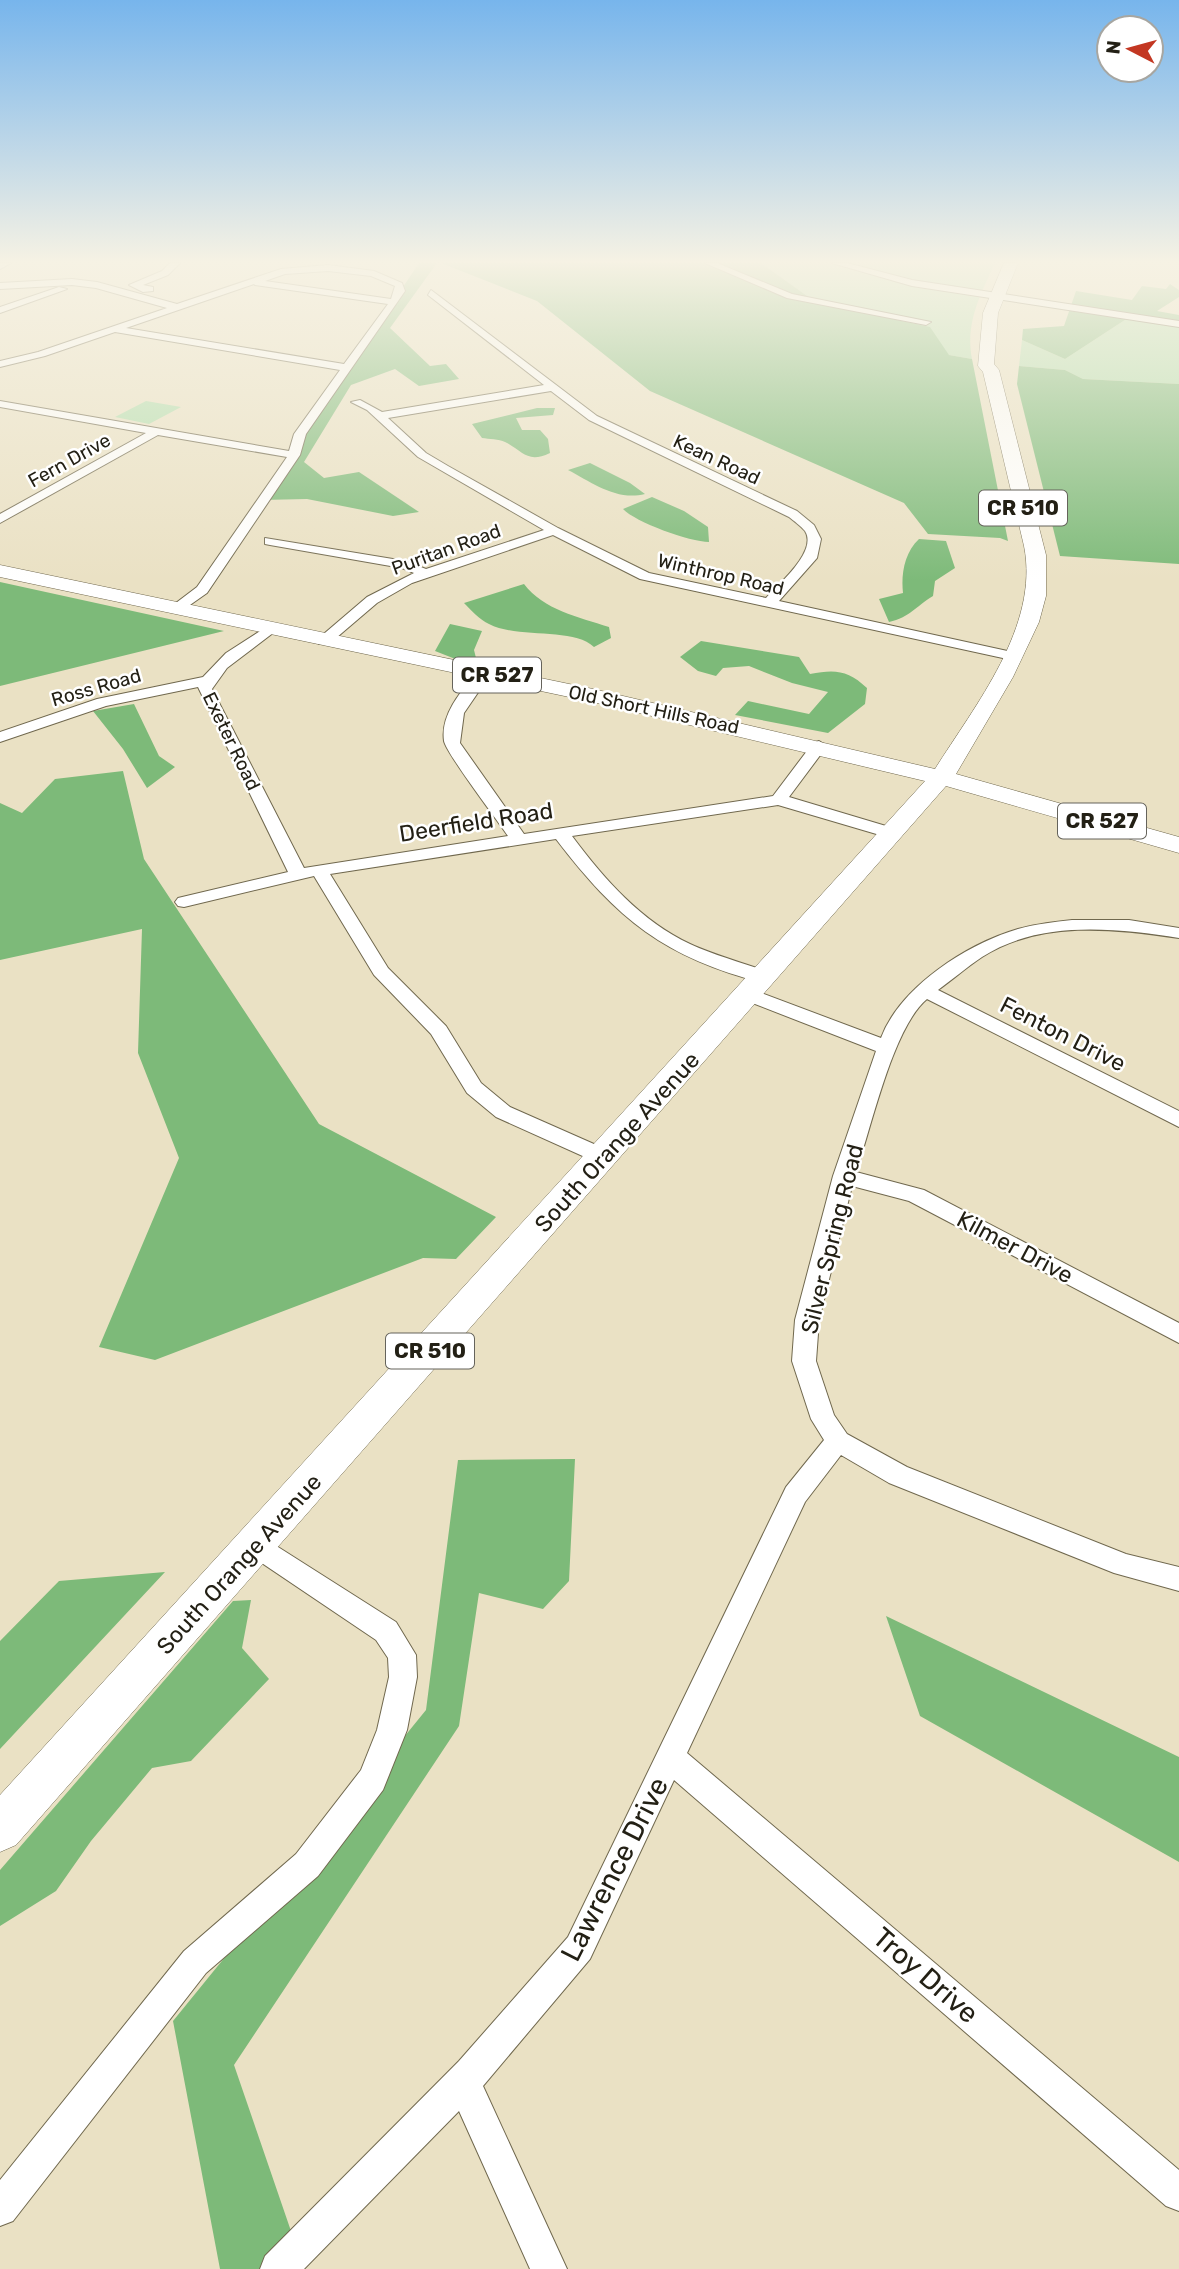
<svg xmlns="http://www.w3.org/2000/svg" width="1179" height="2269" font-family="Rubik,sans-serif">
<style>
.green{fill:#b0ddac}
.forest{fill:#7dba79}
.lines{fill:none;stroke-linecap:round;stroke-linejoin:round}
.street-casing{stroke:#70684e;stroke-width:2}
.primary-casing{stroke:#70684e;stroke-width:1}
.street{fill:#fff;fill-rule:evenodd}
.primary{fill:#fff;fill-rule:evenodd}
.labels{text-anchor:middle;stroke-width:5;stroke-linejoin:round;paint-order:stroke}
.far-street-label{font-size:19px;fill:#232015;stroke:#fff}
.shield{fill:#fff;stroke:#65635b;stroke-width:2}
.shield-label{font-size:21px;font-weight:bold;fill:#232015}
.street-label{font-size:23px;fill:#232015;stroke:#fff}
.near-street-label{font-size:28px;fill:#232015;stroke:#fff}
</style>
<rect width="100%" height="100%" fill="#eae1c4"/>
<!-- green -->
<path class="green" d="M761,263H995C980,295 965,324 972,359L949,355L817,303Z
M1131,316L1179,323V384L1083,379L1065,370L1019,366L1022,340L1065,359Z
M146,401L181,407L149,424L115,417Z"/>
<!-- forest -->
<path class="forest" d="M419,263H437L390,328L430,366L446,364L459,379L419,386L395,369L351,385L304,462L324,478L359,472L419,512L393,516L307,499L261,500Z
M441,263H761L817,303L930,327L949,355L972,359L1008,541L1000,538L928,534L904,503L650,391L537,301Z
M1170,284L1179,290V297L1157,311L1179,315V323L1131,316L1065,359L1022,340L1023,329L1064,326L1076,291L1132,300L1142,286L1166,289Z
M1019,366L1065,370L1083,379L1179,384V564L1060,556L1017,384Z
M537,408H555L553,415L516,418L522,430H540L548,439L550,453C527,464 523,451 505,442C499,439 489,439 482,438L472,424Z
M590,463L630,483L645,494C616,501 593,483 568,470Z
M652,497L684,511L708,527L709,542C690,542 635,522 623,509Z
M919,539L946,541L955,568L935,581L933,596C915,607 910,617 889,622L879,599L903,593C901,575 904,553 919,539Z
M0,582L224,631L0,686Z
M524,584C544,610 578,617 609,627L611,638L594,647C573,627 518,639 489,624C480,620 471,610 464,603Z
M450,624L482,631L474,650L476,658L463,662L435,651Z
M701,641L799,657L810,674C835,669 848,670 867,688L865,704L828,733L735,715L748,701L809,714L828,692L792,683L749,666L723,668L716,676L698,671L680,657Z
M134,704L159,756L175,767L147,788L123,749L93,711Z
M123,771L144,859L319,1124L496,1217L456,1259L423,1258L155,1360L99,1347L179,1158L138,1053L142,929L0,960V803L22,813L55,779Z
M575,1459L569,1581L543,1609L479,1593L459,1726L234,2065L304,2269H220L173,2021L426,1710L458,1460Z
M165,1572L0,1749V1641L59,1581Z
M251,1600L242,1648L269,1679L191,1761L152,1768L91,1841L56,1891L0,1926V1870L233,1601Z
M886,1616L1179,1757V1862L920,1716Z"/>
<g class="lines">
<!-- street casing -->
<g class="street-casing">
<path id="street" d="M0,263H11L0,269Z
M170,263H180L168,275L143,285L153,287V291L143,292L129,285L162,271Z
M705,263H717L792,294L931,322L926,325L787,298Z
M832,263H847L912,280L1179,321V327L912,286Z
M328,265L374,271L402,283L405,291L306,434L300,455L207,593L180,612L168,609L197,587L287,457L158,435L0,523V514L146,433L0,407V401L289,451L294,434L340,370L115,332L45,356L0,367V361L38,352L167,308L96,288L72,285L0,289V283L72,279L97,282L177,304L281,269ZM328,271L371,276L395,286L391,299L265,281L285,274ZM254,284L255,285L388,304L344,364L126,328Z
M59,287L67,289L0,313V307Z
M431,290L597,416L797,511L814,525L821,539L817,558L779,601L1012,652L1019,656L1012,660L640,579L553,535L412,583L377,603L329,644H319V638L367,597L414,573L402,568L270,545L265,544V538L405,561L426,569L544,530L418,457L367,410L351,402L360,400L382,412L544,385L428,295ZM551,391L589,420L789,517C794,521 801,526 805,531C818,551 779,584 766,598L649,573L558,528L448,466L426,453L388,418Z
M268,626L275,630L273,633L227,668L212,689L304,868L508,836C498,821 446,753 444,741C440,713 464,688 480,669L485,668L492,672L464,713L460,743L524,834L773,796L813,743L819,741L827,746L789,797L896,829L898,833L890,838L778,805L572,836C604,879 641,921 690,944C716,956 744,963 771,973L773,977L771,981L764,983C665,958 617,919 556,839L330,874L388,968L446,1026L481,1083L510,1107L612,1152L615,1157L612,1162H596L496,1117L467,1093L431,1034L374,975L314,876L184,907L178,906L175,902L178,898L288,872L198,687L106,706L0,742V732L97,699L203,677L226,653Z
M1072,920H1129L1179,928V938C1115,928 1039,920 982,957C967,967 953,979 938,990L1179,1111V1127L927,999C893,1027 871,1128 856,1172L924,1190L1179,1323V1343L909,1201L852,1186L819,1320L816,1361L834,1415L847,1434L907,1467L1126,1554L1179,1567V1591L1114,1573L889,1483L841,1455L805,1502L687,1753L1179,2170V2211L1166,2206L674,1780L590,1959L483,2086L567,2269H530L459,2111L304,2269H260L265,2256L459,2061L568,1937L786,1487L824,1440L811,1419L792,1361L795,1320L833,1176L876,1051L742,999L739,995L749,989L756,991L881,1038C900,987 967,944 1018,929C1035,924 1054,922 1072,920Z
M256,1533L396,1622L416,1655L417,1677L407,1730L383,1790L318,1876L206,1973L13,2221L0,2226V2180L184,1951L296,1854L361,1770L377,1730L389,1677L388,1658L376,1640L247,1553L243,1545L247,1537Z"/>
</g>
<!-- primary casing -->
<g class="primary-casing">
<path id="primary" d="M1004,263H1018L998,313L994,364L999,370L1046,555V596L1039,622L1013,677L956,774L1179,837V853L946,786L16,1845L0,1852V1795L925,781L593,702L0,577V565L593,689L935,769C975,705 1040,626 1024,546L983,372L978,366L983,313Z"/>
</g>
<!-- street -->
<use href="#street" class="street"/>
<!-- primary -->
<use href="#primary" class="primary"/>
</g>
<!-- sky -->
<linearGradient id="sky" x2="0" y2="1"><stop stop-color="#77b5ec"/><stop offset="0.45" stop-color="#f6f2e4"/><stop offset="1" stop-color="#f6f2e4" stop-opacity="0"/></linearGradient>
<rect width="1179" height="581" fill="url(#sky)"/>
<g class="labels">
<!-- far-street labels -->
<g class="far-street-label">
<text transform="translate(717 459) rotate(25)" y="7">Kean Road</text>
<text transform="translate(69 460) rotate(-29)" y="7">Fern Drive</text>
<text transform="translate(446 549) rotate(-20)" y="7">Puritan Road</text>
<text transform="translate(721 574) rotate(13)" y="7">Winthrop Road</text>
<text transform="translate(96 687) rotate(-16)" y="7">Ross Road</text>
<text transform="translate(654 709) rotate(12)" y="7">Old Short Hills Road</text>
<text transform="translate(232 741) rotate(64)" y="7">Exeter Road</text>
</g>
<!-- shield labels -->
<g class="shield">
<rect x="979" y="490.5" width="88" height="35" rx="5"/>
<rect x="453" y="657.5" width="88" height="35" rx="5"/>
<rect x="1058" y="803.5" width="88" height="35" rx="5"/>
<rect x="386" y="1333.5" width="88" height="35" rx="5"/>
</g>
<g class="shield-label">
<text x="1023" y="515">CR 510</text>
<text x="497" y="682">CR 527</text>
<text x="1102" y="828">CR 527</text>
<text x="430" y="1358">CR 510</text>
</g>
<!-- street labels -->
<g class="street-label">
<text transform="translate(476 822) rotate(-9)" y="8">Deerfield Road</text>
<text transform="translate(1063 1034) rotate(27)" y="8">Fenton Drive</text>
<text transform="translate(617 1142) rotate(-48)" y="8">South Orange Avenue</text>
<text transform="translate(832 1239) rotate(-76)" y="8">Silver Spring Road</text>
<text transform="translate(1015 1247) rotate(28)" y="8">Kilmer Drive</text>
<text transform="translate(239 1564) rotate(-48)" y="8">South Orange Avenue</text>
</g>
<!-- near-street labels -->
<g class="near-street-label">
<text transform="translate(614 1869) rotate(-63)" y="10">Lawrence Drive</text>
<text transform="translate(926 1975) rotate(41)" y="10">Troy Drive</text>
</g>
</g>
<!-- north arrow -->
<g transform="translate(1130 49) rotate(276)"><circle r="33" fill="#ffffff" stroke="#a7a6a1" stroke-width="2"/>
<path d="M0-5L12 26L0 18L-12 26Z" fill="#c33722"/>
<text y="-10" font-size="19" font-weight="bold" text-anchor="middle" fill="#232015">N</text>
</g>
</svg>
